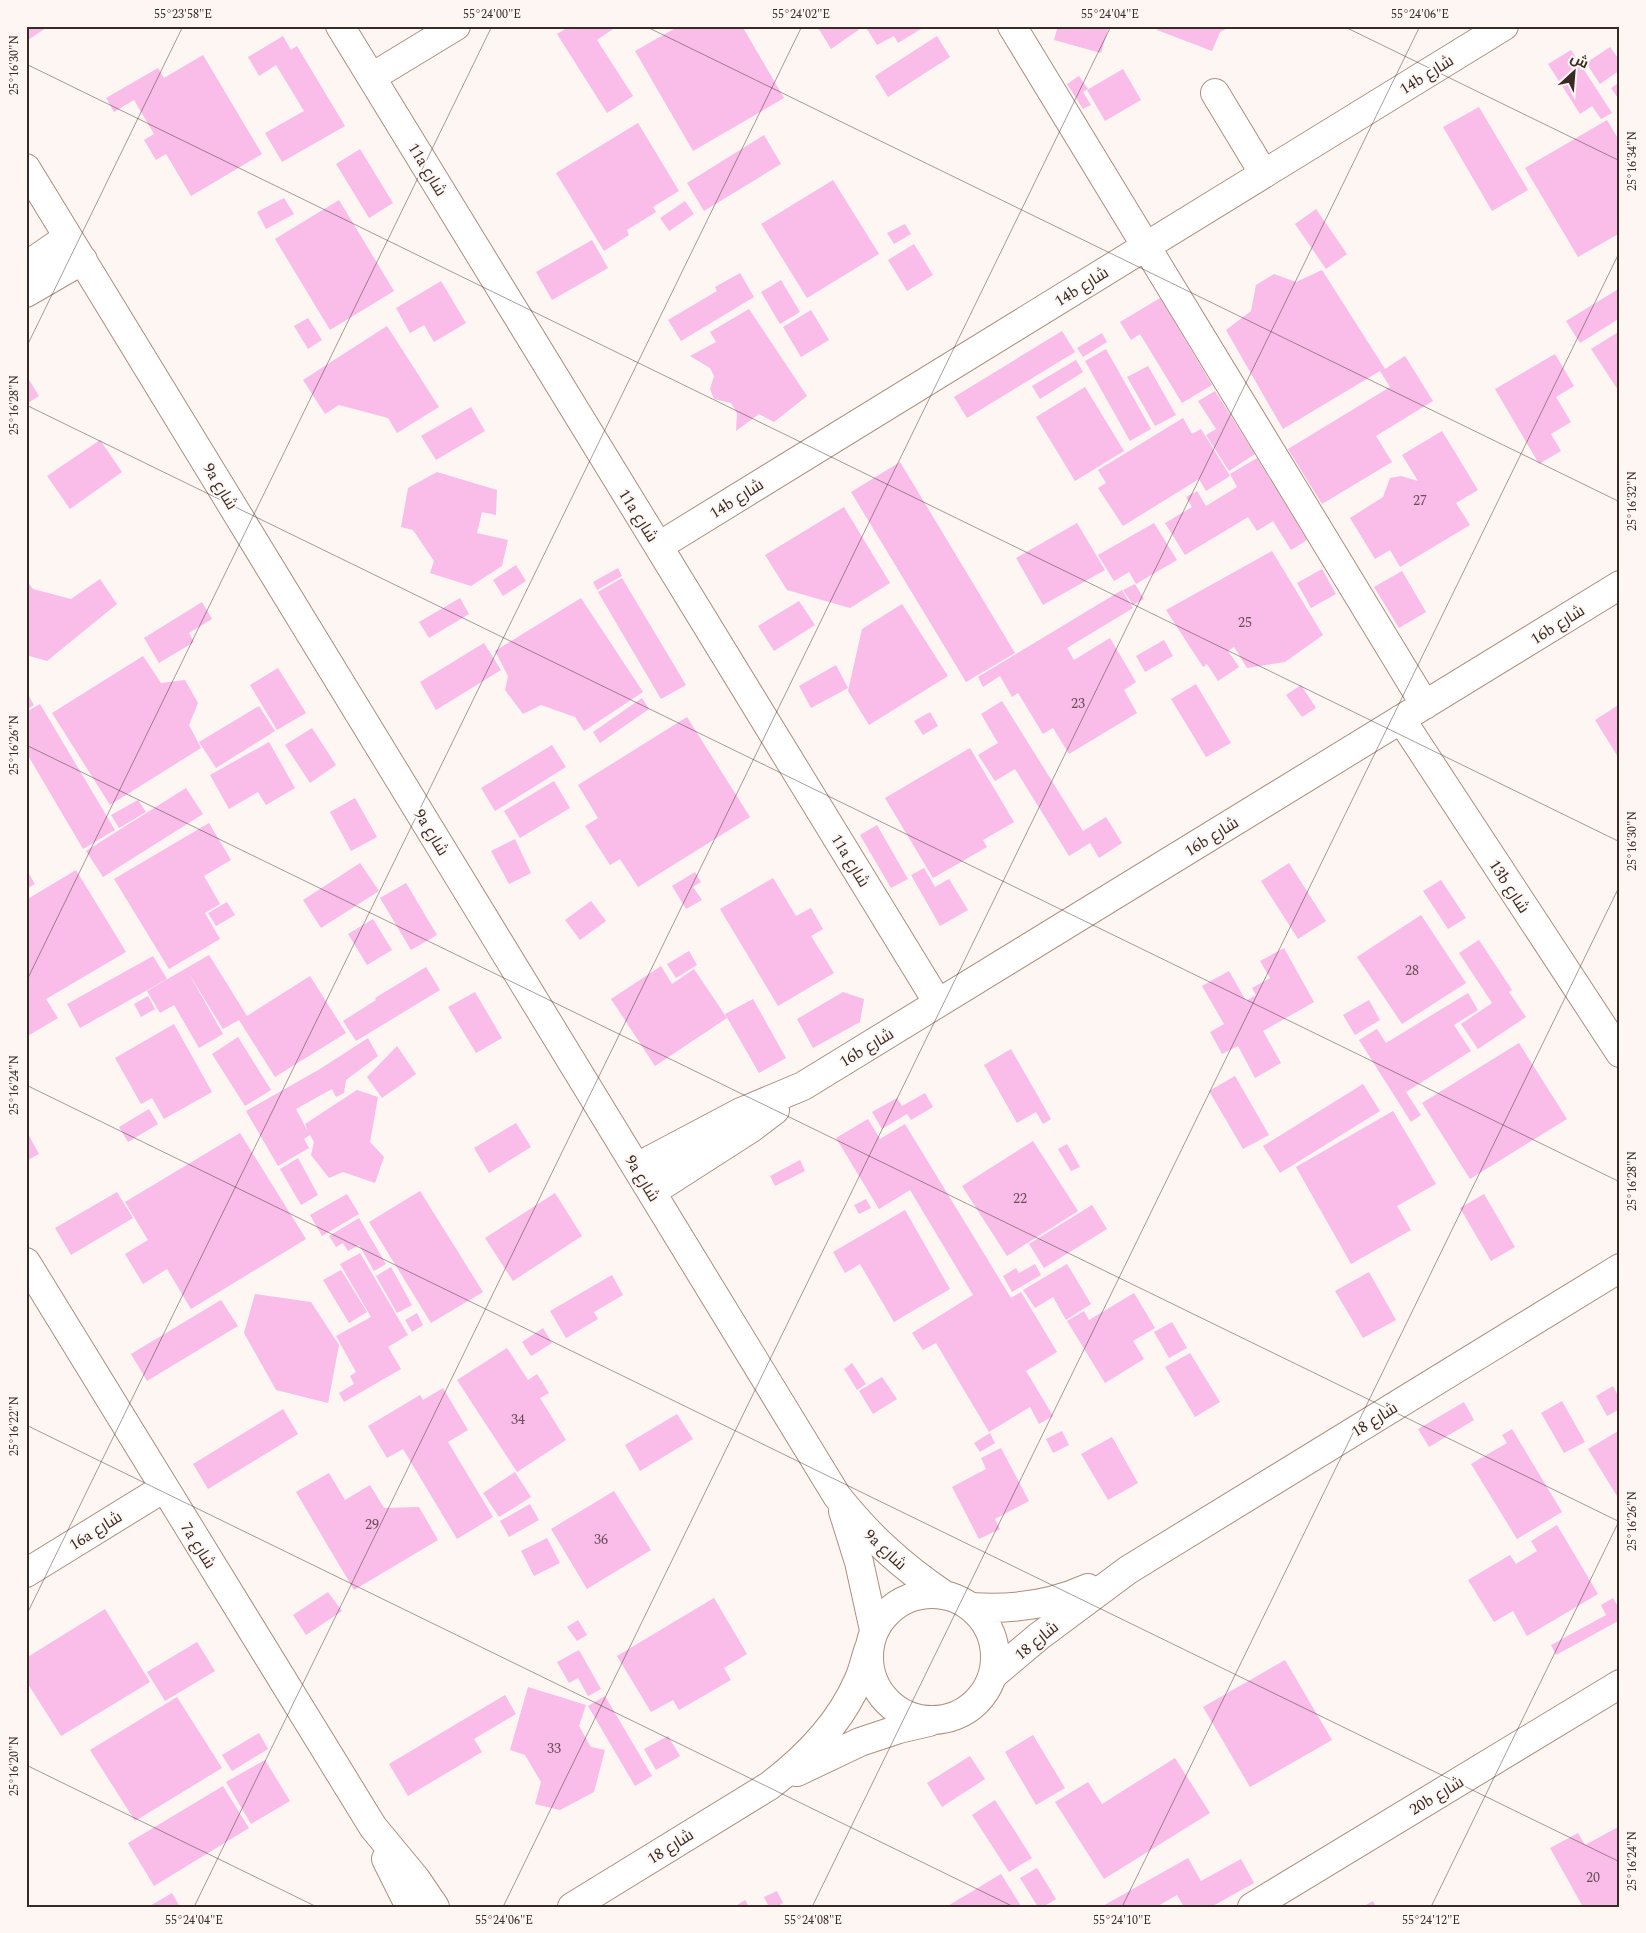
<svg xmlns="http://www.w3.org/2000/svg" width="1646" height="1933" font-family="Spectral,Cairo,serif">
<style>
.building{fill:#fabce9}
.lines{fill:none;stroke-linecap:round;stroke-linejoin:round}
.minor-casing{stroke:#af8e7e;stroke-width:30}
.minor{stroke:#fff;stroke-width:28}
.ticks{fill:none;stroke:#382a24;stroke-width:1;stroke-opacity:0.45}
.labels{text-anchor:middle;stroke-width:4;stroke-linejoin:round;paint-order:stroke}
.number-label{font-size:14px;fill:#684e55}
.street-label{font-size:16px;fill:#382a24;stroke:#fef6f3}
.neatline{fill:none;stroke:#382a24;stroke-width:2}
.ticks-label{font-size:12px;text-anchor:middle;fill:#382a24}
</style>
<rect width="100%" height="100%" fill="#fef6f3"/>
<!-- building -->
<path class="building" d="M26,26H49L28,40Z
M570,26H611L613,29L597,40L633,96L607,113L557,34Z
M679,26H742L784,98L693,151L635,51Z
M817,26H864L831,49Z
M865,26H926L898,43L894,36L877,45Z
M1058,26H1109L1101,53L1054,40Z
M1158,26H1231L1220,32L1212,51L1157,30Z
M283,36L291,50L297,46L345,126L282,162L265,133L304,111L276,65L259,76L248,57Z
M937,36L950,57L888,97L875,76Z
M1610,47L1620,61V70L1600,84L1586,63Z
M1571,50L1612,113L1601,119L1592,106L1580,114L1548,64Z
M203,55L262,154L191,196L166,154L156,160L144,140L154,134L134,100L114,112L106,98L158,68L164,78Z
M1123,69L1141,100L1105,121L1087,90Z
M1079,76L1088,89L1083,92L1091,105L1083,109L1067,84Z
M1620,82V101L1611,88Z
M1479,107L1528,190L1492,211L1443,127Z
M1607,120L1620,142V233L1578,257L1525,168Z
M638,123L679,191L653,207L656,212L627,230L629,235L604,251L556,173Z
M764,135L781,164L704,211L687,183Z
M360,149L393,203L369,218L336,164Z
M833,180L879,254L807,298L761,224Z
M284,198L294,214L266,229L257,212Z
M339,200L394,291L330,330L275,239Z
M685,201L694,214L669,231L660,218Z
M1316,209L1347,254L1326,269L1295,224Z
M905,224L911,234L894,244L887,233Z
M592,240L608,268L552,300L536,272Z
M914,244L933,275L907,291L888,260Z
M1322,270L1385,369L1405,356L1433,401L1376,436L1392,462L1322,504L1288,449L1390,387L1380,371L1283,429L1226,330L1251,311L1256,285L1274,274L1296,282Z
M740,273L754,297L681,341L668,320L717,291L715,287Z
M781,280L800,312L780,324L761,292Z
M441,281L466,323L434,342L424,325L410,333L396,308Z
M1620,288V318L1580,343L1566,321Z
M1160,298L1212,385L1182,403L1140,334L1131,340L1120,322Z
M749,309L807,396L774,422L759,414L736,431L737,413L731,403L714,399L710,389L714,376L710,368L690,356L716,342L710,332Z
M811,310L829,340L801,357L783,327Z
M308,318L322,340L308,349L294,326Z
M387,326L439,407L397,433L388,418L339,405L325,414L303,380Z
M1062,331L1075,352L967,418L954,397Z
M1620,331V393L1591,349Z
M1102,333L1107,342L1083,357L1077,348Z
M1106,349L1151,429L1130,441L1085,361Z
M1555,354L1574,386L1556,397L1571,422L1551,434L1561,451L1539,464L1495,389Z
M1076,360L1083,372L1040,399L1032,386Z
M1148,366L1176,415L1155,426L1127,377Z
M26,375L39,396L26,404Z
M1085,387L1124,451L1075,481L1036,417Z
M1215,391L1255,454L1229,471L1206,435L1216,429L1198,401Z
M471,407L485,431L436,460L421,436Z
M1183,418L1192,434L1201,429L1230,476L1206,491L1199,479L1123,526L1098,488L1106,483L1098,470Z
M1442,431L1478,490L1456,503L1470,525L1400,567L1390,550L1375,559L1350,518L1383,497L1390,478L1401,476L1418,481L1402,455Z
M100,440L122,472L70,509L47,476Z
M1257,458L1307,540L1291,550L1273,521L1257,531L1248,517L1185,555L1165,523L1192,507L1186,497L1197,491L1206,506L1237,487L1230,474Z
M900,462L1015,653L966,682L851,492Z
M437,472L497,490L496,515L482,512L477,533L508,540L502,566L471,586L430,573L434,561L413,530L401,527L408,488Z
M844,507L890,583L850,608L787,590L765,555Z
M1077,523L1105,570L1043,605L1016,558Z
M1154,523L1177,560L1136,584L1129,572L1114,581L1098,555Z
M1272,551L1323,635L1285,662L1247,668L1234,647L1228,651L1239,667L1218,681L1207,664L1203,667L1166,610Z
M516,565L526,581L503,596L493,580Z
M618,568L622,576L597,590L593,582Z
M1322,569L1336,594L1311,608L1297,583Z
M1402,571L1426,612L1399,628L1374,587Z
M622,578L686,685L661,699L598,592Z
M100,579L117,604L47,661L26,655V580L33,589L71,599Z
M1135,584L1144,599L1133,605L1123,590Z
M1122,590L1133,608L1067,648L1074,660L1110,638L1136,682L1124,690L1137,713L1069,754L1053,728L1043,734L1018,693L1012,697L1000,676L983,687L978,677Z
M460,598L469,614L429,638L419,622Z
M581,598L643,692L584,731L575,717L541,705L523,714L505,690L508,676L495,651Z
M799,601L815,625L774,651L758,626Z
M202,602L212,619L189,633L194,642L159,663L144,638Z
M902,604L948,676L869,725L848,691L862,629Z
M1164,640L1173,656L1145,672L1136,656Z
M484,643L501,670L436,710L420,682Z
M143,656L161,683L185,680L198,703L189,725L201,748L110,805L52,713Z
M836,665L848,688L811,708L799,686Z
M278,668L306,713L277,730L250,685Z
M1196,684L1231,743L1206,757L1171,699Z
M1301,685L1316,708L1302,717L1286,695Z
M26,691L34,705L26,710Z
M642,698L649,709L600,743L593,732Z
M1002,701L1083,831L1106,817L1122,843L1099,858L1090,843L1069,856L1015,769L995,781L978,755L998,743L981,714Z
M40,704L115,830L83,849L26,752V712Z
M1620,704V760L1595,720Z
M259,706L275,731L216,768L199,742Z
M930,712L938,726L923,735L914,721Z
M687,717L750,817L638,887L620,859L610,865L585,826L598,818L578,785Z
M312,728L336,765L310,783L285,745Z
M269,742L295,788L266,805L258,792L229,809L210,775Z
M552,745L566,767L495,811L481,788Z
M970,748L1014,822L983,840L987,847L933,878L885,798Z
M554,781L570,808L520,838L504,811Z
M186,788L203,814L103,877L86,851Z
M355,798L377,837L351,851L330,812Z
M138,800L146,812L119,828L111,815Z
M209,823L231,860L204,876L220,904L205,913L220,939L169,969L114,879Z
M877,825L908,879L891,888L860,835Z
M515,839L531,873L509,884L491,851Z
M360,863L379,891L321,928L303,900Z
M1289,863L1326,921L1298,939L1261,881Z
M924,868L935,887L949,879L968,910L940,926L911,875Z
M26,869L35,884L26,889Z
M76,870L126,952L46,999L58,1018L26,1037V900Z
M695,872L701,882L693,887L702,900L686,909L672,886Z
M773,878L796,916L811,908L823,929L811,936L834,973L778,1006L720,909Z
M1441,880L1466,918L1448,929L1423,891Z
M406,883L437,935L411,950L380,898Z
M591,901L606,921L580,940L565,920Z
M227,902L235,915L216,926L208,913Z
M1421,915L1466,983L1402,1024L1357,957Z
M373,919L392,950L367,965L348,934Z
M1479,940L1512,990L1509,992L1526,1017L1478,1049L1461,1024L1492,1003L1459,953Z
M1284,948L1314,1002L1263,1031L1281,1063L1255,1078L1238,1046L1222,1054L1210,1032L1224,1024L1202,986L1229,971L1246,1001L1256,995L1252,988L1270,978L1260,961Z
M689,951L697,965L676,978L667,964Z
M209,955L247,1016L310,976L346,1033L275,1077L239,1020L223,1029L189,974L223,1034L199,1048L174,1005L160,1013L147,991Z
M153,956L167,979L80,1028L67,1004Z
M661,966L672,984L694,969L727,1018L655,1066L611,999Z
M426,967L440,990L356,1041L343,1021L376,1000L375,998Z
M475,992L502,1038L476,1053L448,1007Z
M843,992L864,999L860,1022L813,1048L797,1019Z
M1468,993L1478,1010L1454,1025L1471,1051L1406,1092L1421,1115L1411,1122L1359,1040L1377,1029L1386,1043Z
M148,996L155,1009L141,1017L134,1004Z
M753,999L786,1058L759,1073L725,1014Z
M1369,1000L1380,1020L1355,1035L1343,1015Z
M174,1024L212,1092L164,1119L152,1098L141,1104L115,1058Z
M238,1037L271,1090L245,1106L212,1054Z
M368,1038L378,1056L346,1080L344,1093L336,1097L332,1089L296,1109L308,1132L305,1124L357,1090L378,1097L370,1142L384,1157L375,1183L343,1172L329,1178L311,1155L314,1142L310,1135L304,1139L309,1148L278,1166L246,1111L320,1069Z
M1519,1043L1567,1119L1470,1179L1422,1103Z
M397,1046L416,1074L382,1098L367,1077Z
M1011,1049L1051,1119L1043,1124L1036,1112L1017,1123L984,1065Z
M1235,1076L1269,1135L1243,1149L1209,1091Z
M1363,1084L1380,1111L1280,1173L1263,1146Z
M925,1093L933,1107L911,1120L907,1114L882,1129L872,1112L897,1098L902,1106Z
M149,1109L158,1124L128,1142L119,1127Z
M1393,1111L1436,1184L1397,1206L1411,1230L1351,1264L1296,1167Z
M868,1119L880,1139L905,1124L1011,1298L1021,1292L1057,1352L1026,1371L1053,1416L1039,1424L1030,1407L989,1432L936,1343L923,1350L912,1333L973,1295L910,1190L879,1209L836,1138Z
M516,1123L531,1147L489,1173L474,1148Z
M26,1130L39,1154L26,1161Z
M240,1133L306,1239L191,1309L167,1269L143,1284L125,1254L148,1240L125,1202Z
M1033,1141L1078,1211L1007,1256L962,1186Z
M1067,1144L1080,1167L1071,1171L1058,1149Z
M298,1158L318,1195L301,1205L280,1169Z
M800,1160L805,1171L775,1186L770,1176Z
M420,1191L483,1292L431,1323L369,1222Z
M117,1192L133,1218L71,1255L55,1228Z
M555,1193L582,1236L513,1281L485,1238Z
M347,1194L359,1214L322,1236L310,1215Z
M1484,1194L1515,1247L1491,1261L1460,1208Z
M866,1199L871,1208L859,1214L854,1205Z
M1092,1205L1107,1229L1044,1268L1029,1244Z
M905,1210L950,1289L894,1322L860,1264L845,1273L833,1252Z
M359,1218L386,1264L374,1271L359,1245L348,1251L343,1243L336,1247L329,1236Z
M360,1253L408,1335L388,1347L401,1369L344,1402L339,1393L354,1384L350,1376L356,1372L336,1336L371,1317L340,1264Z
M1035,1264L1041,1275L1012,1292L1003,1276L1016,1268L1019,1273Z
M1067,1264L1091,1304L1066,1320L1053,1297L1035,1308L1023,1290Z
M391,1267L412,1305L397,1313L376,1276Z
M341,1270L367,1312L349,1323L323,1280Z
M1369,1272L1396,1320L1363,1338L1335,1291Z
M612,1275L623,1295L594,1312L598,1319L566,1338L550,1311Z
M1134,1293L1155,1328L1133,1341L1144,1359L1105,1383L1067,1321L1084,1311L1089,1320Z
M255,1294L311,1302L339,1345L328,1403L276,1390L244,1333Z
M221,1300L238,1326L147,1381L131,1354Z
M417,1313L423,1325L412,1332L405,1320Z
M1172,1322L1187,1348L1169,1358L1154,1332Z
M543,1328L552,1343L531,1356L522,1342Z
M507,1348L528,1380L537,1374L549,1393L540,1398L566,1440L517,1472L457,1380Z
M1190,1353L1220,1402L1195,1417L1165,1367Z
M852,1363L866,1384L857,1390L844,1369Z
M882,1377L897,1399L873,1414L859,1391Z
M1613,1386L1620,1399V1409L1607,1416L1596,1396Z
M443,1388L468,1430L448,1442L493,1517L457,1539L403,1449L387,1458L368,1426L420,1395L423,1400Z
M1562,1401L1585,1442L1564,1453L1541,1413Z
M1464,1402L1474,1420L1429,1447L1418,1429Z
M283,1409L298,1434L208,1489L193,1464Z
M677,1414L693,1439L640,1471L625,1445Z
M1512,1429L1562,1512L1517,1539L1471,1464L1507,1443L1502,1435Z
M1620,1430V1501L1588,1449Z
M1062,1431L1069,1445L1053,1453L1046,1439Z
M990,1433L995,1443L980,1452L974,1443Z
M1112,1437L1138,1483L1108,1500L1081,1454Z
M1001,1448L1029,1501L995,1519L1000,1529L979,1539L952,1487L986,1469L981,1458Z
M515,1472L531,1497L499,1517L483,1493Z
M329,1473L345,1500L370,1485L384,1508L419,1507L438,1540L354,1590L296,1492Z
M614,1491L651,1550L587,1589L551,1529Z
M530,1504L539,1520L509,1537L500,1521Z
M1557,1525L1598,1594L1527,1636L1513,1611L1494,1622L1468,1580L1510,1555L1516,1564L1537,1551L1531,1541Z
M547,1538L560,1563L534,1576L521,1551Z
M328,1592L342,1611L306,1635L293,1615Z
M714,1598L747,1654L724,1668L731,1680L679,1710L673,1700L651,1712L617,1656Z
M1613,1598L1620,1610V1620L1556,1655L1551,1645L1606,1615L1601,1605Z
M105,1609L150,1682L61,1736L26,1681V1658Z
M578,1620L587,1635L577,1641L567,1627Z
M197,1642L215,1671L165,1701L147,1672Z
M579,1650L601,1689L588,1696L578,1678L569,1683L557,1662Z
M1285,1660L1332,1740L1250,1787L1203,1707Z
M528,1687L586,1705L579,1726L591,1747L605,1750L594,1792L560,1810L535,1804L541,1782L525,1755L510,1750Z
M505,1695L516,1714L474,1739L482,1752L408,1796L389,1764Z
M605,1696L652,1776L635,1786L588,1706Z
M177,1697L222,1768L135,1821L90,1750Z
M259,1733L268,1749L232,1771L222,1755Z
M1033,1735L1065,1788L1036,1805L1005,1752Z
M668,1736L680,1756L656,1770L644,1749Z
M970,1756L985,1779L942,1807L927,1783Z
M1175,1758L1210,1813L1104,1879L1055,1802L1088,1782L1102,1804Z
M265,1760L290,1801L251,1824L226,1782Z
M223,1786L249,1828L154,1886L128,1843Z
M995,1800L1032,1858L1009,1872L972,1815Z
M1620,1826V1907H1583L1550,1848L1578,1833L1585,1845Z
M1188,1858L1201,1881L1241,1859L1254,1883L1211,1907H1184L1177,1895L1156,1907H1101Z
M1037,1868L1056,1899L1043,1907H1038L1020,1878Z
M1001,1874L1021,1906L946,1907Z
M777,1891L783,1903L776,1907H769L764,1897Z
M172,1893L180,1907H148Z
M745,1900L749,1907H734Z
M1373,1901L1376,1907H1362Z"/>
<g class="lines">
<!-- minor casing -->
<g class="minor-casing">
<path id="minor" d="M340,26L938,1003
M1012,26L1425,705
M372,77L456,26
M1215,93L1264,174
M26,168L837,1496C869,1536 900,1565 943,1594
M26,266L68,237
M26,293L83,260
M659,546L1504,26
M1401,719L1620,1053
M637,1167L741,1112L803,1086L1620,585
M652,1192L750,1129L775,1110
M26,1262L373,1827L416,1879L435,1907
M843,1511L859,1562L874,1630
M26,1573L164,1488
M869 1657a63 63 0 1 1 126 0a63 63 0 1 1-126 0Z
M972,1607C1013,1610 1050,1605 1088,1588
M993,1675L1038,1637L1128,1570L1620,1268
M797,1772L860,1742L899,1729L929,1722
M386,1859L410,1907
M572,1907L769,1786C806,1758 839,1725 858,1681C863,1671 865,1659 869,1648
M1252,1907L1620,1684"/>
</g>
<!-- minor -->
<use href="#minor" class="minor"/>
</g>
<!-- ticks -->
<path class="ticks" d="M645,26L1620,502M1343,26L1620,161M26,64L1620,842M26,348L183,26M26,405L1620,1182M26,745L1620,1522M26,982L492,26M26,1085L1620,1862M26,1425L1014,1907M26,1616L802,26M26,1765L317,1907M194,1907L1111,26M503,1907L1420,26M812,1907L1620,251M1122,1907L1620,885M1431,1907L1620,1519"/>
<g class="labels">
<!-- number labels -->
<g class="number-label">
<text x="1420" y="505">27</text>
<text x="1245" y="627">25</text>
<text x="1078" y="708">23</text>
<text x="1412" y="975">28</text>
<text x="1020" y="1203">22</text>
<text x="518" y="1424">34</text>
<text x="372" y="1529">29</text>
<text x="601" y="1544">36</text>
<text x="554" y="1753">33</text>
<text x="1593" y="1882">20</text>
</g>
<!-- street labels -->
<g class="street-label">
<text transform="translate(1426 74) rotate(-32)" y="6">14b شارع</text>
<text transform="translate(428 169) rotate(59)" y="6">11a شارع</text>
<text transform="translate(1081 286) rotate(-32)" y="6">14b شارع</text>
<text transform="translate(221 486) rotate(59)" y="6">9a شارع</text>
<text transform="translate(736 498) rotate(-32)" y="6">14b شارع</text>
<text transform="translate(639 515) rotate(58)" y="6">11a شارع</text>
<text transform="translate(1557 624) rotate(-32)" y="6">16b شارع</text>
<text transform="translate(432 832) rotate(59)" y="6">9a شارع</text>
<text transform="translate(1211 836) rotate(-32)" y="6">16b شارع</text>
<text transform="translate(851 860) rotate(59)" y="6">11a شارع</text>
<text transform="translate(1510 886) rotate(57)" y="6">13b شارع</text>
<text transform="translate(866 1047) rotate(-31)" y="6">16b شارع</text>
<text transform="translate(643 1178) rotate(59)" y="6">9a شارع</text>
<text transform="translate(1374 1419) rotate(-32)" y="6">شارع 18</text>
<text transform="translate(95 1530) rotate(-32)" y="6">16a شارع</text>
<text transform="translate(199 1545) rotate(58)" y="6">7a شارع</text>
<text transform="translate(886 1549) rotate(43)" y="6">9a شارع</text>
<text transform="translate(1036 1640) rotate(-39)" y="6">شارع 18</text>
<text transform="translate(1436 1795) rotate(-31)" y="6">20b شارع</text>
<text transform="translate(670 1846) rotate(-32)" y="6">شارع 18</text>
</g>
</g>
<!-- border -->
<rect width="1646" height="1933" fill="none" stroke="#fef6f3" stroke-width="55"/>
<!-- north arrow -->
<g transform="translate(1574 72) rotate(26)" stroke="#fef6f3" stroke-width="4" paint-order="stroke">
<path d="M0-4L9 19L0 12L-9 19Z" fill="#382a24"/>
<text y="-8" font-size="14" font-weight="bold" text-anchor="middle" fill="#382a24">ش</text>
</g>
<rect x="28" y="28" width="1590" height="1878" class="neatline"/>
<g class="ticks-label">
<text x="183" y="18">55°23'58"E</text>
<text x="492" y="18">55°24'00"E</text>
<text x="801" y="18">55°24'02"E</text>
<text x="1110" y="18">55°24'04"E</text>
<text x="1420" y="18">55°24'06"E</text>
<text transform="translate(14 65) rotate(-90)" y="4">25°16'30"N</text>
<text transform="translate(1632 161) rotate(-90)" y="4">25°16'34"N</text>
<text transform="translate(14 405) rotate(-90)" y="4">25°16'28"N</text>
<text transform="translate(1632 501) rotate(-90)" y="4">25°16'32"N</text>
<text transform="translate(14 745) rotate(-90)" y="4">25°16'26"N</text>
<text transform="translate(1632 841) rotate(-90)" y="4">25°16'30"N</text>
<text transform="translate(14 1085) rotate(-90)" y="4">25°16'24"N</text>
<text transform="translate(1632 1181) rotate(-90)" y="4">25°16'28"N</text>
<text transform="translate(14 1426) rotate(-90)" y="4">25°16'22"N</text>
<text transform="translate(1632 1521) rotate(-90)" y="4">25°16'26"N</text>
<text transform="translate(14 1766) rotate(-90)" y="4">25°16'20"N</text>
<text transform="translate(1632 1861) rotate(-90)" y="4">25°16'24"N</text>
<text x="194" y="1924">55°24'04"E</text>
<text x="504" y="1924">55°24'06"E</text>
<text x="813" y="1924">55°24'08"E</text>
<text x="1122" y="1924">55°24'10"E</text>
<text x="1431" y="1924">55°24'12"E</text>
</g>
</svg>
